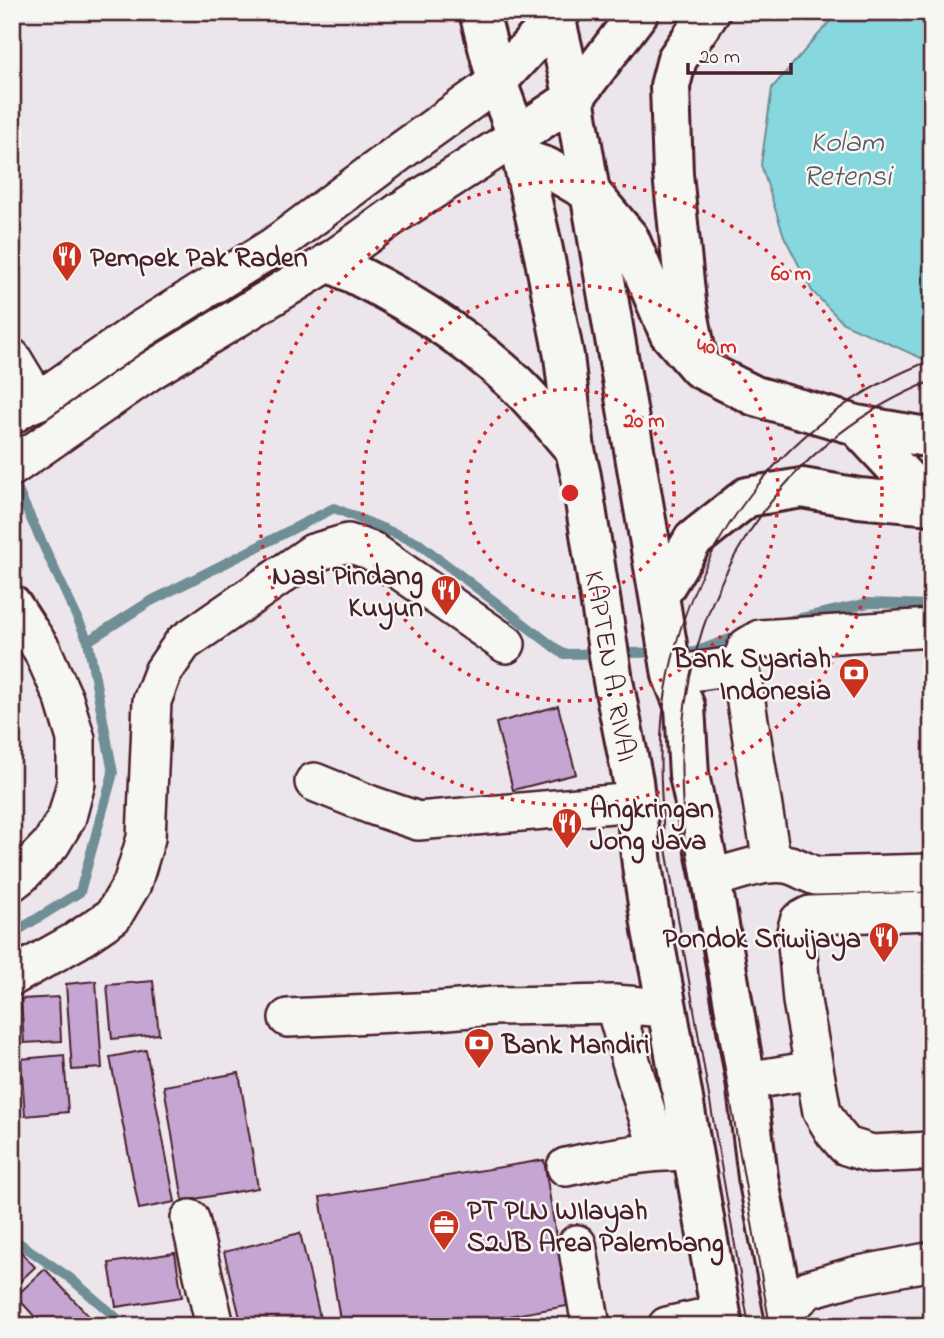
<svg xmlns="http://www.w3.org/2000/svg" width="944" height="1338" font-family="'Indie Flower',sans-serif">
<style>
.water{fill:#87d8de;stroke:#6f8e96;stroke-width:2}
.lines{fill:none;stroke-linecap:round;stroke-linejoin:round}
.stream{stroke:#6f8e96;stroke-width:10}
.building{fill:#c5a6d2;stroke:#4a1f2b;stroke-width:2}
.minor-casing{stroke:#4a1f2b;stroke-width:42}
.major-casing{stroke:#4a1f2b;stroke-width:44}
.minor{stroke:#f6f6f2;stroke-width:37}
.major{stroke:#f6f6f2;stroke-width:38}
.tram{stroke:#4a1f2b;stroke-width:2}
.ring{fill:none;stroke:#d62828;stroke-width:3.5;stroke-dasharray:3.5 7}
.labels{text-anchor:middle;stroke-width:5;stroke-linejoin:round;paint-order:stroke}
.poi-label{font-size:28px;font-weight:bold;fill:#4a1f2b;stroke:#f6f6f2;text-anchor:start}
.street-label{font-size:28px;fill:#4a1f2b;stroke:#f6f6f2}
.water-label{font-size:30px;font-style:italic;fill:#5c5661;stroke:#f6f6f2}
.centre{fill:#d62828;stroke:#f6f6f2;stroke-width:3.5}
.ring-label{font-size:21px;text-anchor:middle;font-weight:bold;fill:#d62828;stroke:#f6f6f2;stroke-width:5;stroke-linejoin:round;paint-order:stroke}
</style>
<rect width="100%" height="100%" fill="#ece6ec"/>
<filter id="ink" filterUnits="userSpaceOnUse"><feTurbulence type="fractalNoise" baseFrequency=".0143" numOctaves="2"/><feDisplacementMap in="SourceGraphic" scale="14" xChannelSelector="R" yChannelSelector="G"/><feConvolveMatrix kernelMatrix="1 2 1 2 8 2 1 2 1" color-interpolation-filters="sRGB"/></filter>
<g filter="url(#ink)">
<!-- water -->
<path class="water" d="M838,12H932V363L843,323L812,291L784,236L761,165L772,88Z"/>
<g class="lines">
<!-- stream -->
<path class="stream" d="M12,478L88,641L113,773L80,892L12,934
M788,621L869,603L932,605
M88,641L149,602L334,508L418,543L563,654L695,652L743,634
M12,1238L70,1278L126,1326"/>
</g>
<!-- building -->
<path class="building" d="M558,706L576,774L513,790L496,723Z
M96,981L102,1068L72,1070L66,984Z
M153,981L159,1034L112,1039L107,985Z
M59,997L61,1041L24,1043L21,999Z
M146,1050L175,1202L139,1209L110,1057Z
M64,1055L68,1112L25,1116L21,1059Z
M239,1073L258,1188L183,1201L164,1086Z
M544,1160L567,1306L451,1326H341L320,1197Z
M300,1233L322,1326H242L224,1252Z
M12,1242L35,1267L12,1289Z
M175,1253L182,1297L116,1307L109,1263Z
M45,1269L98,1326H43L16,1296Z"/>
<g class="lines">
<!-- minor casing -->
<g class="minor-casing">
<path id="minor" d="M12,358L38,401
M12,415L26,406L38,401L140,330L273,247L401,151L497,82
M12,467L150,371L329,262L399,212L517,136
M12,604L42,650L64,699L76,739V783L67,817L51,844L21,875L12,882
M672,675L740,665
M314,782L371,805L418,821L635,802
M772,863L740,665L747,647L760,639L932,628
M711,879C732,873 768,859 790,865C798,867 807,873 816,876L932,873
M932,911L810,915L799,921L796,932L802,1001L822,1112L834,1132L846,1146L872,1154L932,1151
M12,977L76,941L113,916L132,884L146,838L152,701L163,672L183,643L313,553L348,543L372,551L506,644
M288,1018L436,1011L493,1006L614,1004
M746,1081L814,1070
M659,1151L641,1095L614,1004L667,1008
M566,1167C604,1158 645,1152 684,1151
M190,1219L215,1326
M577,1244L591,1326
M785,1310L809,1289L854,1276L932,1261
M667,1326L721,1314"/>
</g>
<!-- major casing -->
<g class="major-casing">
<path id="major" d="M479,12L497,82L517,136L543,250L564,356L575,450L581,476L613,681L633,781L642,865L652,930L667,1008L723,1326
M554,12L574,98L659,596
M497,82L561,12
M517,136L574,98L639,12
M522,159L546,167L591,193L629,238L669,333L699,368L755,396L856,425L932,438
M329,262C397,293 459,331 514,382C536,403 555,427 575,450
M698,363L686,302L673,174L670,86L677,59L710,12
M856,425L931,505
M787,1326L758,1177L746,1081L711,879L689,775L685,707L672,675L659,596L693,540L747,497L802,488L859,498L932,505"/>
</g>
<!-- minor -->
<use href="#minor" class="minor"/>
<!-- major -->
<use href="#major" class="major"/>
<!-- tram -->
<path class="tram" d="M749,1326L664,837C661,793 658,748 664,704C685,548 784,416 932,360
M770,1326L684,835C682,792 679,749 685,706C705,562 795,436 932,381"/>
</g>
</g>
<!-- distance rings -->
<g class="ring">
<circle cx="570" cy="493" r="104"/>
<circle cx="570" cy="493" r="208"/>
<circle cx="570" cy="493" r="312"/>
</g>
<!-- icons -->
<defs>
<g id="restaurant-pin" transform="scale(1.575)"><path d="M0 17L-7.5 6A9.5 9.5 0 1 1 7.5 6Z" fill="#c8321e" stroke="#f6f6f2"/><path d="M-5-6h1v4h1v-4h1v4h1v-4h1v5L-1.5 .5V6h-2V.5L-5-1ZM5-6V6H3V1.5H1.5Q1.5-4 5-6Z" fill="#fff"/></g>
<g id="bank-pin" transform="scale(1.575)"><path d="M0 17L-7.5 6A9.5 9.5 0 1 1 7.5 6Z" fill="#c8321e" stroke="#f6f6f2"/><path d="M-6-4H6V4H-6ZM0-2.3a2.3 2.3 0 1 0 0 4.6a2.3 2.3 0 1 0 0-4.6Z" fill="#fff"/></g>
<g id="office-pin" transform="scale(1.575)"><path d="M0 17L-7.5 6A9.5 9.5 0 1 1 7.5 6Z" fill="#c8321e" stroke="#f6f6f2"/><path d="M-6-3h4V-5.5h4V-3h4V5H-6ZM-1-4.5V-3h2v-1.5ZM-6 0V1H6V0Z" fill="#fff"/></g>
</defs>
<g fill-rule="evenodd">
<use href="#restaurant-pin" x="67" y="256"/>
<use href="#restaurant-pin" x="446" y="590"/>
<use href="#bank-pin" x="854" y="673"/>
<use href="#restaurant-pin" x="567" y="823"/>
<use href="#restaurant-pin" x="884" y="937"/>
<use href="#bank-pin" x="479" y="1043"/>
<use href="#office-pin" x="444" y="1225"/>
</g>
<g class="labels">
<!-- poi labels -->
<g class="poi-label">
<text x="90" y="266">Pempek Pak Raden</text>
<text x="423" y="584" text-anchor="end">Nasi Pindang<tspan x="423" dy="32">Kuyun</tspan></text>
<text x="831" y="667" text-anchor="end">Bank Syariah<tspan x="831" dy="32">Indonesia</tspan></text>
<text x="590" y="817">Angkringan<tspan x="590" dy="32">Jong Java</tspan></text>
<text x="861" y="947" text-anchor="end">Pondok Sriwijaya</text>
<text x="502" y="1053">Bank Mandiri</text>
<text x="467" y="1219">PT PLN WIlayah<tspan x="467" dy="32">S2JB Area Palembang</tspan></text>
</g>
<!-- street labels -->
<g class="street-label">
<text transform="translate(612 666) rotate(80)" y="10">KAPTEN A. RIVAI</text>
</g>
<!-- water labels -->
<g class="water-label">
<text x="847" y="151">Kolam<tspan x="847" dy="34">Retensi</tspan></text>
</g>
</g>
<circle cx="570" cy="493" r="10" class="centre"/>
<g class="ring-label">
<text x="791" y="280">60 m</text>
<text x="717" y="353">40 m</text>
<text x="644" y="427">20 m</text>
</g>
<!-- margin -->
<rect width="944" height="1338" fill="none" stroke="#f6f6f2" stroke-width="42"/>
<rect x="21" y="21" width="902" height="1296" fill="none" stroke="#4a1f2b" stroke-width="2.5" filter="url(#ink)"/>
<!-- scale -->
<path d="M688 63v10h103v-10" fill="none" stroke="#4a1f2b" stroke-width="3.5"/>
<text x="699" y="63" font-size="21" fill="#4a1f2b" stroke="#f6f6f2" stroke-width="5" paint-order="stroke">20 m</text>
</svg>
